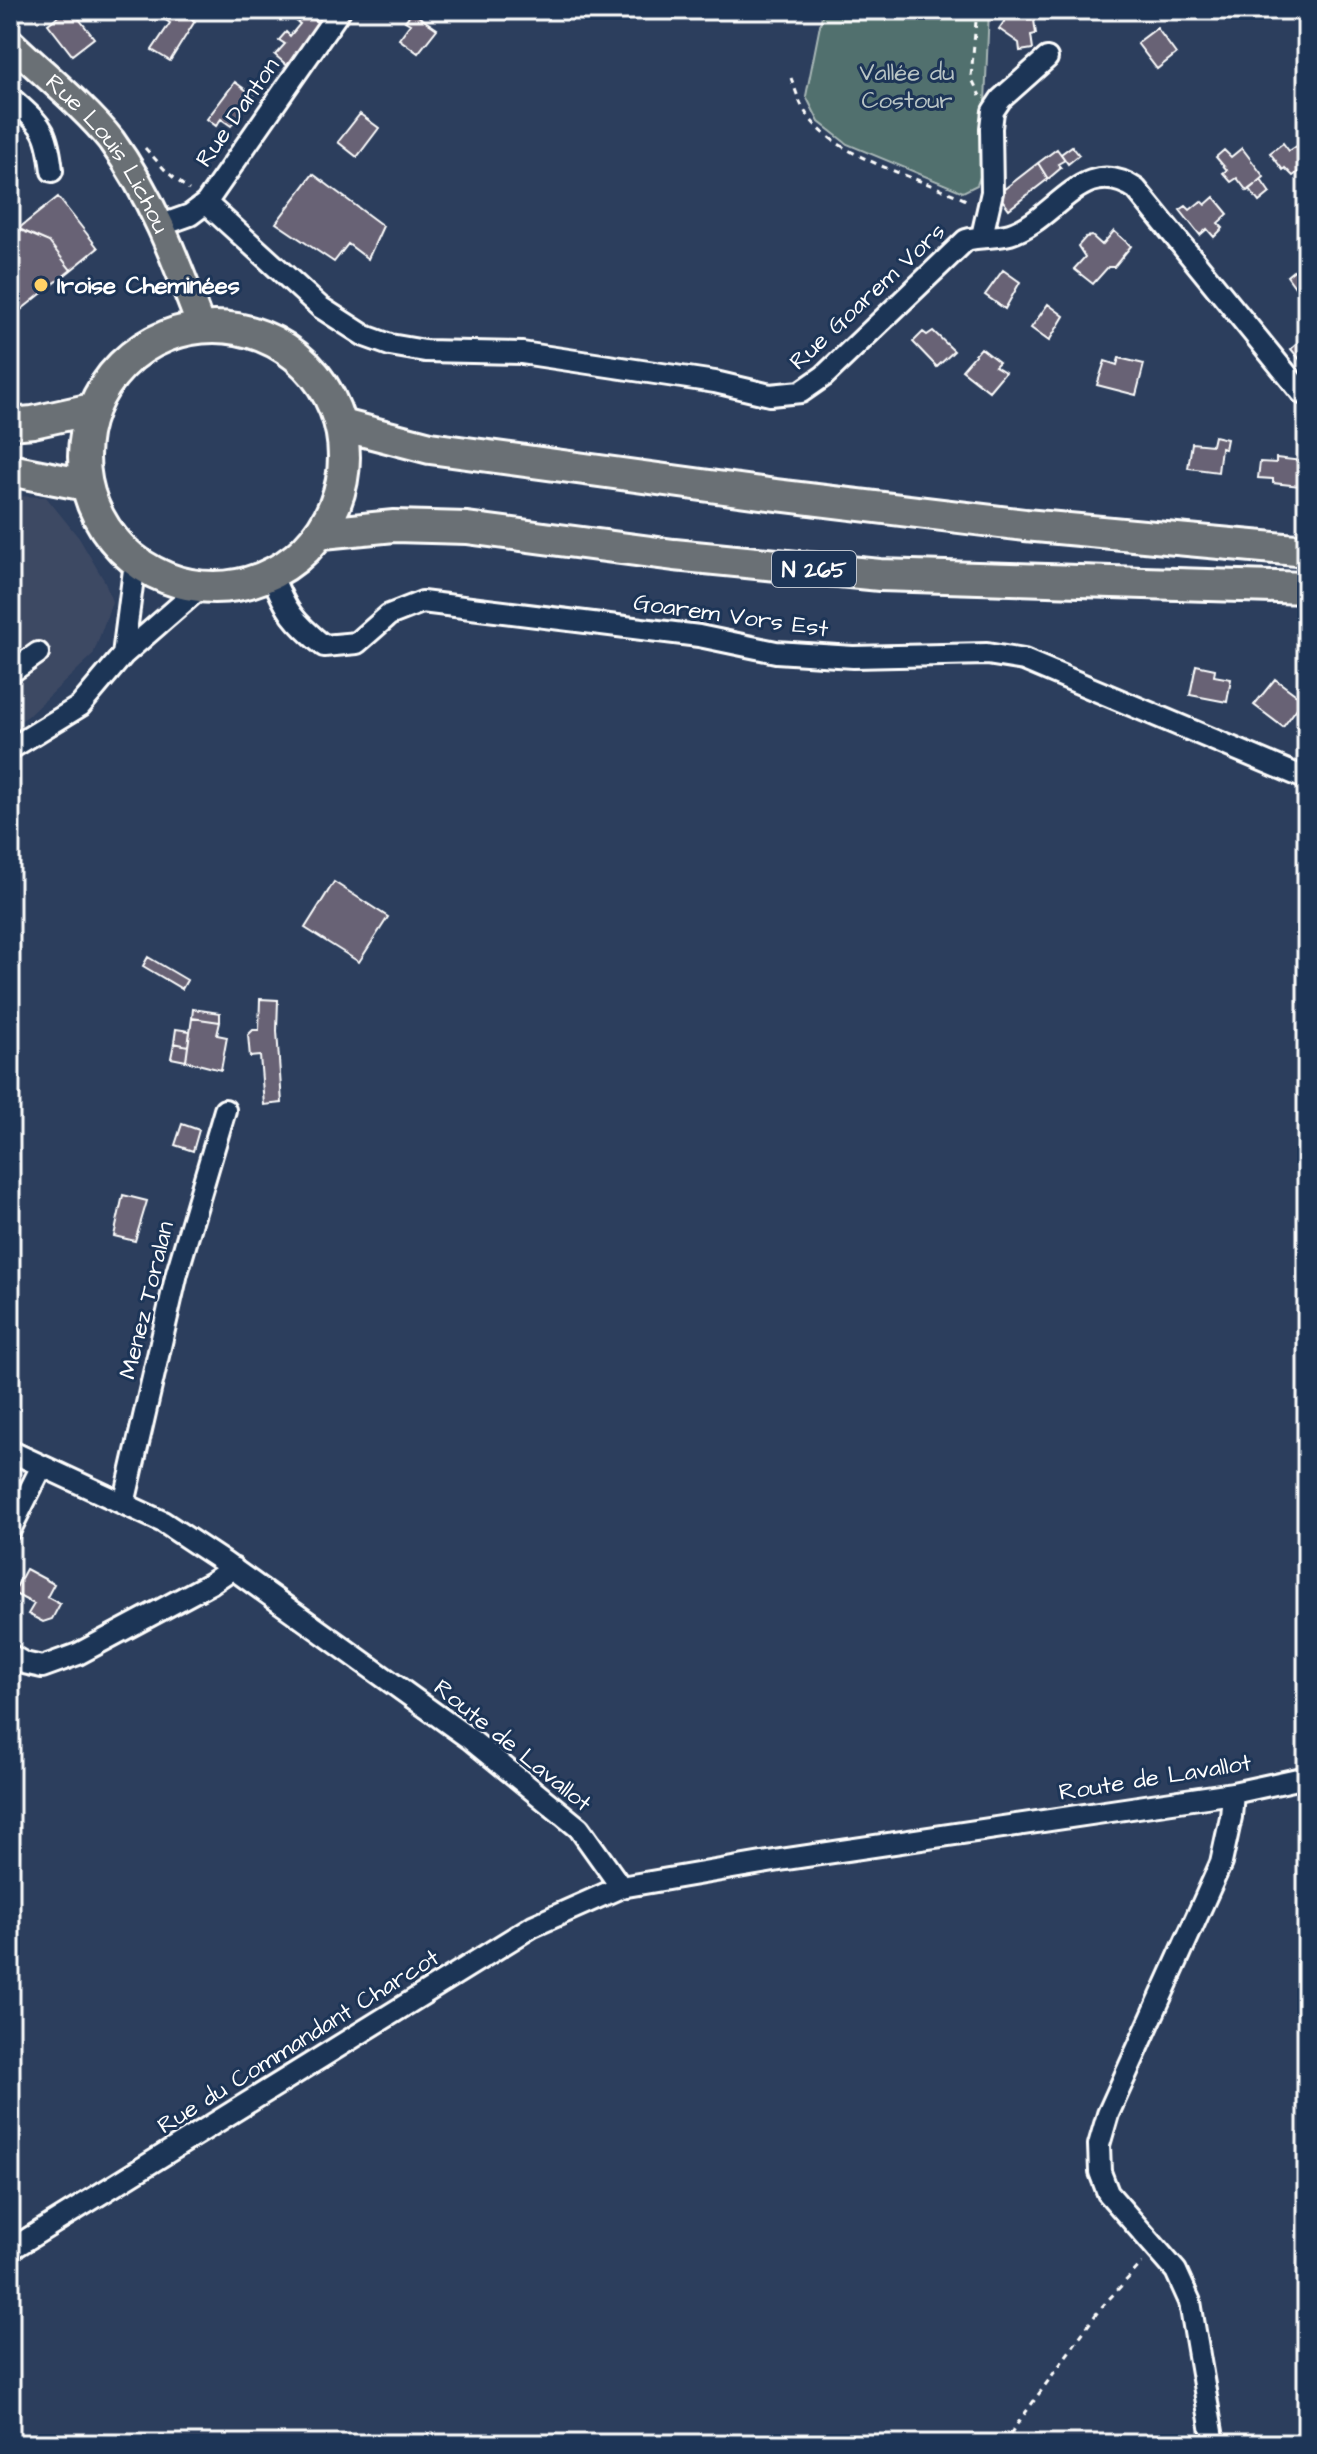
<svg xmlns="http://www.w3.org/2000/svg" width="1317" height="2454" font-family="'Architects Daughter',sans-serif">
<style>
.built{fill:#3e4964}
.green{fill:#516f6e;stroke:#a8b7b6;stroke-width:2}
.building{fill:#676274;stroke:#fff;stroke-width:2}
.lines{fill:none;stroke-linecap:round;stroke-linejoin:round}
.minor-casing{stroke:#fff;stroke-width:26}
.major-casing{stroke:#fff;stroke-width:32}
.highway-casing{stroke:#fff;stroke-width:36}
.path{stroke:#fff;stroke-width:3;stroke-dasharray:6 6;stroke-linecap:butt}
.minor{stroke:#1d3557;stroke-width:20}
.major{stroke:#6a7074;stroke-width:26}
.highway{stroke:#6a7074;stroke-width:30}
.poi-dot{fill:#ffd166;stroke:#1d3557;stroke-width:3}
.labels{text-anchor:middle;stroke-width:6;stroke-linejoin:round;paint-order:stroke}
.shield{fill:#1d3557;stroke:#bbc2cd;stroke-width:2}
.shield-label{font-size:22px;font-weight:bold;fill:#fff}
.park-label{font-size:24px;fill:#b9c5c5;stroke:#1d3557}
.street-label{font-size:24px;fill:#fff;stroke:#1d3557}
.poi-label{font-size:24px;font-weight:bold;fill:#fff;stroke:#1d3557;text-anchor:start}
</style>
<rect width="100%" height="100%" fill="#2c3e5d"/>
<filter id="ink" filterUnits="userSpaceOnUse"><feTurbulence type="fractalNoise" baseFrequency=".0125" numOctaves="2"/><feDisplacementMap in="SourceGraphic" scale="16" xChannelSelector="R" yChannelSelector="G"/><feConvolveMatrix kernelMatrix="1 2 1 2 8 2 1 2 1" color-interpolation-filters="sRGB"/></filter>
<g filter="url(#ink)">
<!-- built -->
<path class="built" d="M10,496L46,497L79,538L105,582L112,602L93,655L28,716L10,728Z"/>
<!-- green -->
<path class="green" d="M823,10H989L982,171L977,185L963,192L847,144L819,122L806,96Z"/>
<!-- building -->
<path class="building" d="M66,10H72L94,38L72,55L48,24Z
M166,10H178L195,21L170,61L152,50L170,23L161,17Z
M302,10L322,26L290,68L275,55L285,44L279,40L286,32L290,36L300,24L295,20Z
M414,10L421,12L418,16L437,29L418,53L399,39L410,24L405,21Z
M1033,13L1036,34L1031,35L1033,49L1020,51L1019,43L999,29L1008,16Z
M1157,28L1176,54L1157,69L1137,43Z
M235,82L254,96L231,126L221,119L216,126L207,119Z
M360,114L379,128L357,157L338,142Z
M1283,143L1289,151L1300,144L1307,150V166L1293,176L1285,168L1283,170L1270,153Z
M1072,146L1079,155L1068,164L1061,154Z
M1242,148L1264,177L1247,191L1237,178L1231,182L1223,173L1227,170L1216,157L1224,150L1231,157Z
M1057,149L1065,160L1058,164L1061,168L1048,179L1038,163Z
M1038,163L1048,179L1009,209L998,194Z
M313,174L383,226L368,259L348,244L334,262L276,223Z
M1261,180L1270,193L1259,202L1249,189Z
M58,197L98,248L71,270L49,242L18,229Z
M1214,197L1228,214L1218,223L1223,228L1214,237L1207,229L1200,235L1180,210L1186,206L1190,210L1201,201L1205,205Z
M10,225L49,242L71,270L12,317Z
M1114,231L1131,246L1114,267H1108L1093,284L1074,269L1085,257L1078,246L1086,237L1092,236L1102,245Z
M1299,266L1306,278L1295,287L1287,276Z
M1003,270L1020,282L1005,309L985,295Z
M1048,304L1064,316L1049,341L1031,328Z
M933,331L954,351L937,367L913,342L923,332L927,335Z
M1307,335V368L1291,349Z
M981,348L999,362L995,366L1005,372L989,391L962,370Z
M1119,358L1144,364L1136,395L1097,385L1105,361L1117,365Z
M1214,436L1227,439L1225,449L1221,448L1218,472L1188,468L1192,443L1212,445Z
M1276,458L1303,461L1302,466H1307V482L1300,481V486L1273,483V479L1258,478L1260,462L1276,463Z
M1196,665L1215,669L1214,676L1231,679L1227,702L1190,695Z
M1275,679L1303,700L1283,727L1254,705Z
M334,882L388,917L359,962L305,928Z
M148,957L187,980L182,989L143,966Z
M260,999L278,1000L277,1031L282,1103L264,1105L260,1056L250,1057L248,1035L253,1030H259Z
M193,1009L220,1013V1022L192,1018Z
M192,1018L220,1022L217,1035L227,1037L221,1070L186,1061Z
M176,1029L190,1031L188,1046L174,1043Z
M174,1043L188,1046L186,1061L171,1058Z
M182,1124L199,1130L193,1151L175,1145Z
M123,1195L147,1201L135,1241L114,1236Z
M26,1569L54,1584L47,1597L60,1604L52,1619L43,1622L28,1614L34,1604L13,1593Z"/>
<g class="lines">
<!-- minor casing -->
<g class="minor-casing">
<path id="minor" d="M10,97C42,127 47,126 52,171
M206,203L320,307L365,336L390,345L425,351L522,353L715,382L770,395L801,392L824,376L966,240C980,236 996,238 1010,234C1056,220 1083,153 1136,189L1302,393L1307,389
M162,225L190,215L206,203L340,10
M982,236L992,192L991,128L993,111L1001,99L1047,58
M272,575C286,611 294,622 324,646L357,643L389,615L422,602L699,636L776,652L853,657L987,654L1024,660L1307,779
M123,655L135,562
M10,673L38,653
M10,749L80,706L123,655L200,588
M10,1451L163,1522L225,1563L470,1739L579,1828L621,1887
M124,1504L177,1273L225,1110
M10,1530L42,1466
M10,1655L24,1663L42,1667L78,1654L211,1583L233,1568
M10,2250L533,1926L621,1887L780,1860L1233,1793L1307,1777
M1214,2444L1190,2302L1176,2271L1108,2193L1100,2172L1099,2145L1108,2114L1221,1863L1231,1817L1233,1793"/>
</g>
<!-- major casing -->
<g class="major-casing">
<g id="major">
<path id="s1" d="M10,42C40,71 86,108 111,140C153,198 176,261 201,327"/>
</g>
</g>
<!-- highway casing -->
<g class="highway-casing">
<path id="highway" d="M84 457a130 130 0 1 1 260 0a130 130 0 1 1-260 0Z
M10,424L33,422L92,409
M342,425L430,448L776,495L1025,525L1307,551
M10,470L86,485
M323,533L394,526L467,528L674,555L880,575L1307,588"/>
</g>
<!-- path -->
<path class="path" d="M977,10L971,77L980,96
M791,78C795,88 798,99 803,108C830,159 920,176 970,202
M145,148L167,172L189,190
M1003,2444L1099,2310L1142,2263"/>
<!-- minor -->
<use href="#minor" class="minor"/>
<!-- major -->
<use href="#major" class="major"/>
<!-- highway -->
<use href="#highway" class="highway"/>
</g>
</g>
<!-- markers -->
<circle class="poi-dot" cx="41" cy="285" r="8"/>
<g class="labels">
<!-- shield labels -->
<rect class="shield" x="772" y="551" width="84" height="36" rx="6"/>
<g class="shield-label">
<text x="814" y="577">N 265</text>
</g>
<!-- park labels -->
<g class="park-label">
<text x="907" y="80">Vallée du<tspan x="907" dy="28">Costour</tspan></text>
</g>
<!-- street labels -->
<g class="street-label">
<text transform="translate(237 112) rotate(-55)" y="8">Rue Danton</text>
<text dy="8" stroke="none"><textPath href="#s1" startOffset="150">Rue Louis Lichou</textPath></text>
<text transform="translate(867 296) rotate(-43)" y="8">Rue Goarem Vors</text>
<text transform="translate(731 615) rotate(8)" y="8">Goarem Vors Est</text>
<text transform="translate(146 1300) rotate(-76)" y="8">Menez Toralan</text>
<text transform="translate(513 1745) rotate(39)" y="8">Route de Lavallot</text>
<text transform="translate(1155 1777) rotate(-9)" y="8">Route de Lavallot</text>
<text transform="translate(298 2041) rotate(-32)" y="8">Rue du Commandant Charcot</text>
</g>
<!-- poi labels -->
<g class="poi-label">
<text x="57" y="293">Iroise Cheminées</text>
</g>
</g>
<!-- margin -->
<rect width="1317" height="2454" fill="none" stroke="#1d3557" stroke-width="40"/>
<rect x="20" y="20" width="1277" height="2414" fill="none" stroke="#fff" stroke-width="3" filter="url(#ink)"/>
</svg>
